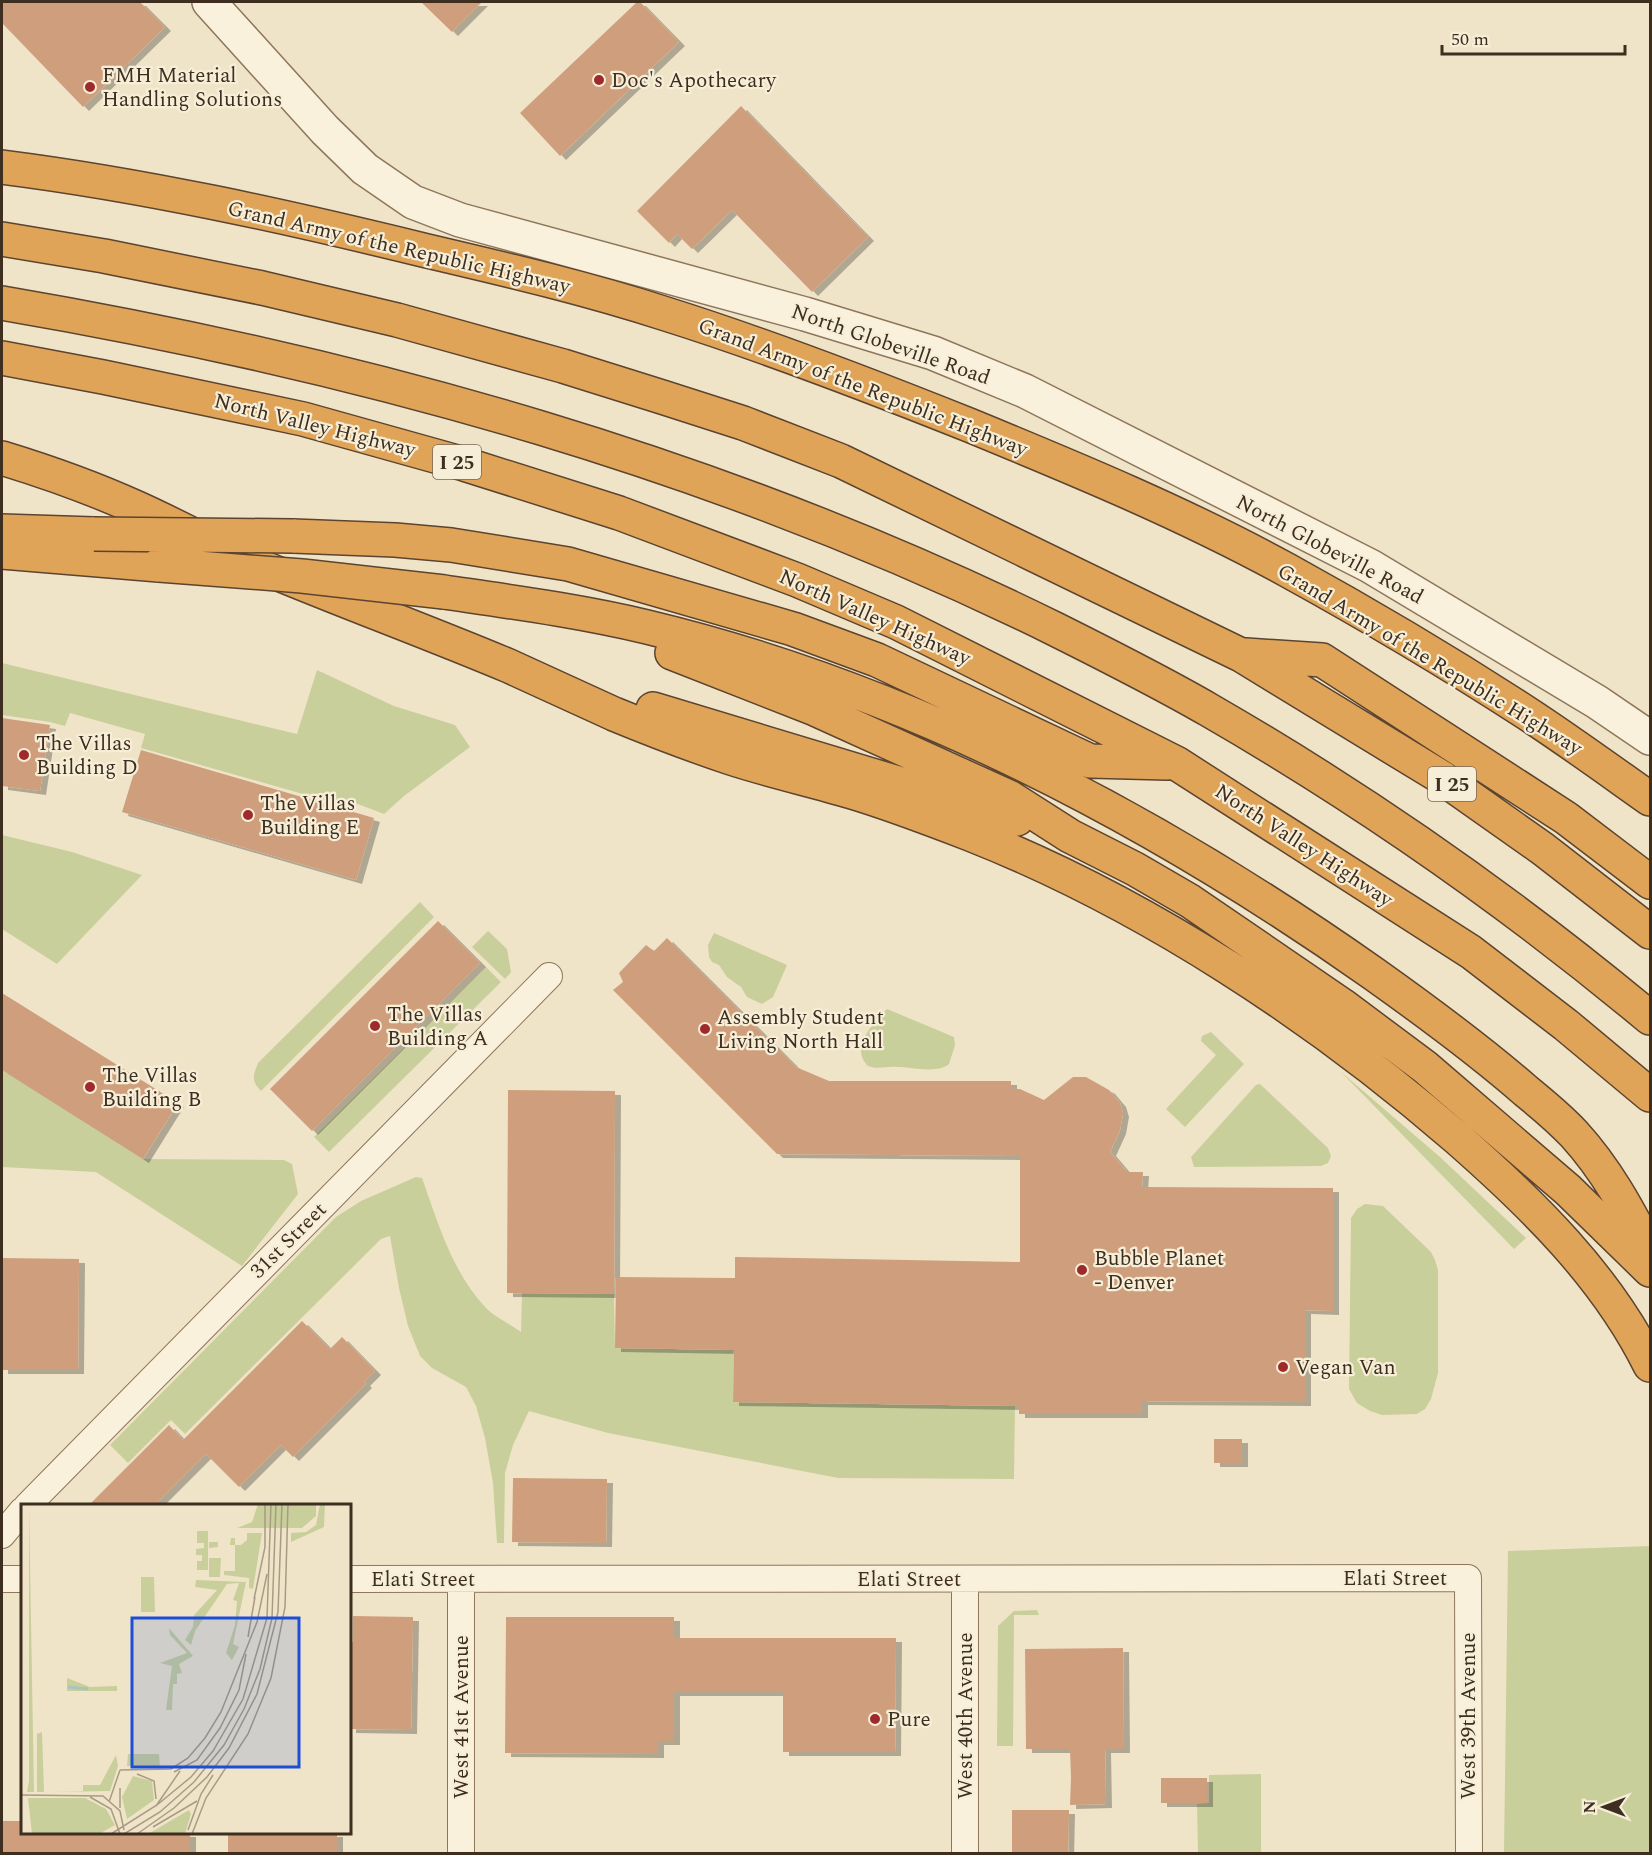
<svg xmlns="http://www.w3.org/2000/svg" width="1652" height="1855" font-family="Spectral,serif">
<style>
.green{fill:#c9cf9b}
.building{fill:#cf9f7d;filter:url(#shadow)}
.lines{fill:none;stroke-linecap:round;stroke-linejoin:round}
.minor-casing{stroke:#8d765c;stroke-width:28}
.tertiary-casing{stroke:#8d765c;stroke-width:36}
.motorway-casing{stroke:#5b4430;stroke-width:36}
.minor{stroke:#faf1dc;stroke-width:26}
.tertiary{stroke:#faf1dc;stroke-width:33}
.motorway{stroke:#e0a458;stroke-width:33}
.motorway-bridge-casing{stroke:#5b4430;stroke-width:36;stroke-linecap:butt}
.motorway-bridge{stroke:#e0a458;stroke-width:33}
.poi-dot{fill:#9e2a2b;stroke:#f7eed8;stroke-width:2}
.labels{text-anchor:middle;stroke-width:4.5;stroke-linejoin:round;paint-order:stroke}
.shield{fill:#f7eed8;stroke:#756857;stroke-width:1.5}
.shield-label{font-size:20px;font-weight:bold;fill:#3d2e20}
.poi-label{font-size:21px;fill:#3d2e20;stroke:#f7eed8;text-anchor:start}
.street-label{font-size:21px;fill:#3d2e20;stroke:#f7eed8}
.inset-river{fill:none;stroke:#a9c4bc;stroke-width:3}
.inset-road{fill:none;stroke:#a89b85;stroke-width:1.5}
.view{fill:#1d4ed8;fill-opacity:0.15;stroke:#1d4ed8;stroke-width:3}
.inset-edge{fill:none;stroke:#3d2e20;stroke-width:3}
</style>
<defs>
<filter id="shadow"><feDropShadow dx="6" dy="4" stdDeviation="0" flood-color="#0004"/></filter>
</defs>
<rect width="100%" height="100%" fill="#f0e4c8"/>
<!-- green -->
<path class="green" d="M2,663L297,734L317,670L394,706L455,725L470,747L404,796L384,814L342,798L338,804L141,748L145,734L70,713L65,726L50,722L2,715Z
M2,835L72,852L142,875L57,964L2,929Z
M420,902L434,917L261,1091C251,1081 253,1076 258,1063Z
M488,931L507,949L511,972L505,979L472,947Z
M714,933L787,965L773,997L762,1004L747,997L741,987L727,977L719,965L712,962L709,957L708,945Z
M486,967L501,982L329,1152L314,1137Z
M887,1009L954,1037L955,1045L949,1064C938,1074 911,1067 897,1067C887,1066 879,1070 868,1066C849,1048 874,1022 887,1009Z
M1211,1032L1244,1064L1185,1127L1166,1109L1216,1055L1201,1041L1202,1036Z
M2,1070L143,1159L284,1160L292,1164L298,1194L242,1266L96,1172L2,1167Z
M1341,1072L1440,1157L1526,1238L1514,1249Z
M1260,1084L1328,1148L1331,1156L1328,1163L1321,1166L1194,1167L1191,1157L1256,1085Z
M416,1177L422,1178C438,1223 452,1272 486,1308C495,1317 510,1324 521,1332L522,1293L614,1294L615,1348L734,1350L733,1402L1015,1406L1014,1479L838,1478L608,1433L529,1411L513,1445L505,1473L504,1543H497L493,1483L485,1438L476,1406L466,1387L432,1368L420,1356L408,1326L399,1288L390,1236L381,1239L185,1434L171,1420L128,1463L110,1445L336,1217L361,1201Z
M1365,1204L1383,1206L1431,1252L1435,1260L1438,1270V1373L1431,1399L1425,1409L1417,1414L1382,1415L1370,1411L1357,1403L1349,1389L1351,1218L1357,1209Z
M1650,1546V1853H1504L1508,1551Z
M1037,1610L1039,1615H1014L1013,1746H997L998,1626L1014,1611Z
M1261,1774V1853H1198L1197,1804L1209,1803V1775Z"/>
<!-- building -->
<path class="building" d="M2,2H140L165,27L83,107L2,23Z
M421,2H482L452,32Z
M637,2H640L679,42L560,156L520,113Z
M741,106L868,237L812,292L732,210L692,249L677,234L669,243L637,211Z
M2,718L50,725L40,791L2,786Z
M141,750L374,818L356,880L122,812Z
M438,921L480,963L312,1131L270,1089Z
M667,938L796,1067L829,1081H1011V1089H1020L1044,1100L1073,1077H1086L1109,1090L1120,1103L1123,1113L1120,1130L1110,1152L1127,1172H1143L1142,1187L1333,1188V1311L1305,1310V1402L1142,1401V1414H1019V1406L733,1402L734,1350L615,1348L616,1277L735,1278V1257L1020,1262V1156L777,1154L613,990L623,982L619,973L646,945L654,951Z
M2,993L178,1103L143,1159L2,1070Z
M508,1090L615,1091L614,1294L507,1293Z
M2,1258L79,1259L78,1370H2Z
M302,1321L330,1349L342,1337L375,1371L364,1382L366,1384L293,1457L281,1445L239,1487L206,1454L154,1506H88L169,1425L183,1440Z
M1214,1439H1242V1463H1214Z
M513,1478L607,1479L606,1543L512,1542Z
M353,1616L413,1617L411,1730L350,1729V1642H353Z
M506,1617H674V1638H896L895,1752H783V1692H674V1741H658V1754L505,1753Z
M1123,1648L1124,1749H1105L1106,1804L1070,1805L1071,1778L1070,1749H1026L1025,1649Z
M1161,1778H1207V1803H1161Z
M1012,1810H1069L1068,1854H1012Z
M2,1821H22V1833H190V1854H2Z
M228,1833H337V1854H228Z"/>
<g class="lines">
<!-- minor casing -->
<g class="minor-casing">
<path id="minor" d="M27,1506L549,976
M2,1535L22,1511
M2,1579H22
M350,1579L1468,1578L1469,1854
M461,1580V1854
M965,1854V1579"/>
</g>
<!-- tertiary casing -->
<g class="tertiary-casing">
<path id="tertiary" d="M209,2L325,130L365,169L413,202L460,220L805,314L933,353L1025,391L1370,566L1597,702L1650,738"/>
</g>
<!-- motorway casing -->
<g class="motorway-casing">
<path id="motorway" d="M2,167C144,185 284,216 423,250C504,269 586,288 666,314C768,346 869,385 969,425C1076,469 1185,514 1287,570C1367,614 1448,662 1525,712C1568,740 1609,770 1650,799
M2,239L104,256L262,288L397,320L563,366L662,397L743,423L841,461L1241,655L1441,777L1543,849L1650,932
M2,303C365,365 723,465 1055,629C1107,655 1159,681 1209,710C1365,800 1512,903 1650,1018
M2,358L103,377L303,419L464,464L619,513L797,580L896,622L1176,763L1471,952L1566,1025L1650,1095
M2,458C48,472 93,488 137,508C175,525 211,545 250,562C335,598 423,630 509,666C544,682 579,698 614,714C653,730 692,745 731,758C771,771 812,780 852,792C892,804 931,819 970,834C1145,903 1316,1016 1458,1139C1532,1204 1606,1276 1650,1365
M2,531L94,534
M293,536L395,540L451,545L568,564L793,629L877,660L1090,761L1167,763
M2,552L159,565
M444,592C512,602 580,611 647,627C910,690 1154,819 1374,974C1426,1011 1478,1049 1526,1091C1542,1104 1559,1118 1574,1134C1606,1169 1629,1211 1650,1253
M672,653L815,709L1009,797L1070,836L1135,869L1190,901L1342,1005L1425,1067L1568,1190L1650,1270
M1246,655L1322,660L1566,818L1650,882
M653,709L1017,819"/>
</g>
<!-- minor -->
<use href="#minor" class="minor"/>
<!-- tertiary -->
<use href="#tertiary" class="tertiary"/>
<!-- motorway -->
<use href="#motorway" class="motorway"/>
<!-- motorway-bridge casing -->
<g class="motorway-bridge-casing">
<path id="motorway-bridge" d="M94,534L293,536
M159,565L302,576L444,592"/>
</g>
<!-- motorway-bridge -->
<use href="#motorway-bridge" class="motorway-bridge"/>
</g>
<!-- markers -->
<g class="poi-dot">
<circle cx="599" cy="80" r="6"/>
<circle cx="90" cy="87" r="6"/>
<circle cx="24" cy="755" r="6"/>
<circle cx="248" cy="815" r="6"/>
<circle cx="375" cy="1026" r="6"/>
<circle cx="705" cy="1029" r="6"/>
<circle cx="90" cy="1087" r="6"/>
<circle cx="1082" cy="1270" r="6"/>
<circle cx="1283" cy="1367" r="6"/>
<circle cx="875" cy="1719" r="6"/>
</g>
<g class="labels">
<!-- shield labels -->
<g class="shield">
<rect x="433" y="445" width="48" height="34" rx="4.5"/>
<rect x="1428" y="767" width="48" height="34" rx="4.5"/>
</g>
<g class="shield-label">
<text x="457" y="469">I 25</text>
<text x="1452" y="791">I 25</text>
</g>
<!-- poi labels -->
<g class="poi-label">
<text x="102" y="82">FMH Material<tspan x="102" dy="24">Handling Solutions</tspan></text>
<text x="611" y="87">Doc's Apothecary</text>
<text x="36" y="750">The Villas<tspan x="36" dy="24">Building D</tspan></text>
<text x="260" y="810">The Villas<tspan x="260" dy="24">Building E</tspan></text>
<text x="387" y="1021">The Villas<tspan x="387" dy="24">Building A</tspan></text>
<text x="717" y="1024">Assembly Student<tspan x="717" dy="24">Living North Hall</tspan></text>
<text x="102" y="1082">The Villas<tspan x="102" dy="24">Building B</tspan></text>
<text x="1094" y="1265">Bubble Planet<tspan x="1094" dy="24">- Denver</tspan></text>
<text x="1295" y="1374">Vegan Van</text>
<text x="887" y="1726">Pure</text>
</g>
<!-- street labels -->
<g class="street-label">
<text transform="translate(399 247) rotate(13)" y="7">Grand Army of the Republic Highway</text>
<text transform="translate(891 344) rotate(19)" y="7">North Globeville Road</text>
<text transform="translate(863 387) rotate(21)" y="7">Grand Army of the Republic Highway</text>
<text transform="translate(315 425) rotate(14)" y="7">North Valley Highway</text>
<text transform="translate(1330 549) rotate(28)" y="7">North Globeville Road</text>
<text transform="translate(875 617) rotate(24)" y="7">North Valley Highway</text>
<text transform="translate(1430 659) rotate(31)" y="7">Grand Army of the Republic Highway</text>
<text transform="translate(1304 845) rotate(33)" y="7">North Valley Highway</text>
<text transform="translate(288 1240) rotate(-45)" y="7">31st Street</text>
<text x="1395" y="1585">Elati Street</text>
<text x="423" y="1586">Elati Street</text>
<text x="909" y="1586">Elati Street</text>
<text transform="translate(965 1716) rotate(-90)" y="7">West 40th Avenue</text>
<text transform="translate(1468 1716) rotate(-90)" y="7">West 39th Avenue</text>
<text transform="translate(461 1717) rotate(-90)" y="7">West 41st Avenue</text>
</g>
</g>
<!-- overview -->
<g transform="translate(21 1504)">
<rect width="330" height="330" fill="#f0e4c8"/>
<path d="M8,0L13,288H6L8,277ZM237,0H295V12L281,24H216L231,18ZM299,0H304L303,23L270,38V29L285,28L295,21ZM176,27H187V66H176V57H181V51H175V45L183,44V39H176ZM226,29H241L232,85L228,84V74L203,71V67H214V41H209L210,34H214V41H220L226,36ZM188,38H197V43L188,44V54H200L199,73H188ZM120,73H133L134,108H120ZM175,76L225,78L212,140L218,143L211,156L205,149L214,121L216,97L212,96L218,79L206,80L174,127L170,141L164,136L172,123L173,111L196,86L174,83ZM148,124L172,152L158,160L161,169L156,170V180H152L151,206H145L151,162L139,159L166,149L149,131ZM46,174L69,183L96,182V187H46ZM21,228L23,288H16V230ZM107,250H138L139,263L106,262ZM95,251L97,262L89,287L33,288L62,287V281H79ZM112,272L131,277L133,296L106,315L101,293ZM7,294H64L85,305L94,321L78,330H11ZM168,306L170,310L164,330H127Z" fill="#c9cf9b"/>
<path class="inset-river" d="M47,183L67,185"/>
<path class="inset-road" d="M233,95L244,43V0M227,133L234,93M99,266L150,265L167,254L184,234L200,208L236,118L246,70M153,268L176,256L199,224L218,186L225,150M116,270L133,277L135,295M0,291L82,292L99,307L103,326M69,293L90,305L99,330M88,298L99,266M135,302L159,267M99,304V284M132,323L176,297M167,326L180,290L192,271M90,330L136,301L170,273L192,247L222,195L246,114L250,0M103,330L139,308L173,278L203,241L223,205L239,165L251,114L255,0M116,330L153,304L186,273L208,244L236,190L257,108L261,0M171,330L185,294L227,230L250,174L264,103L267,0"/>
<path class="view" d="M111,114H278V263H111Z"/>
<rect width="330" height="330" class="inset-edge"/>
</g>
<!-- border -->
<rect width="1652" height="1855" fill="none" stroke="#3d2e20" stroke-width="6"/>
<!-- north arrow -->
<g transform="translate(1604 1807) rotate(270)" stroke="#f7eed8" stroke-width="4.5" paint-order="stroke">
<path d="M0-4.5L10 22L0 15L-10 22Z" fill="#3d2e20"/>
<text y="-9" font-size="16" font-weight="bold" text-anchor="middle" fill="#3d2e20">N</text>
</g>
<!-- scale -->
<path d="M1442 45v9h183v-9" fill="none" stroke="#3d2e20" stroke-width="3"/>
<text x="1451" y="45" font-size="18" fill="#3d2e20" stroke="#f7eed8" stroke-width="4.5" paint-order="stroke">50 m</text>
</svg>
